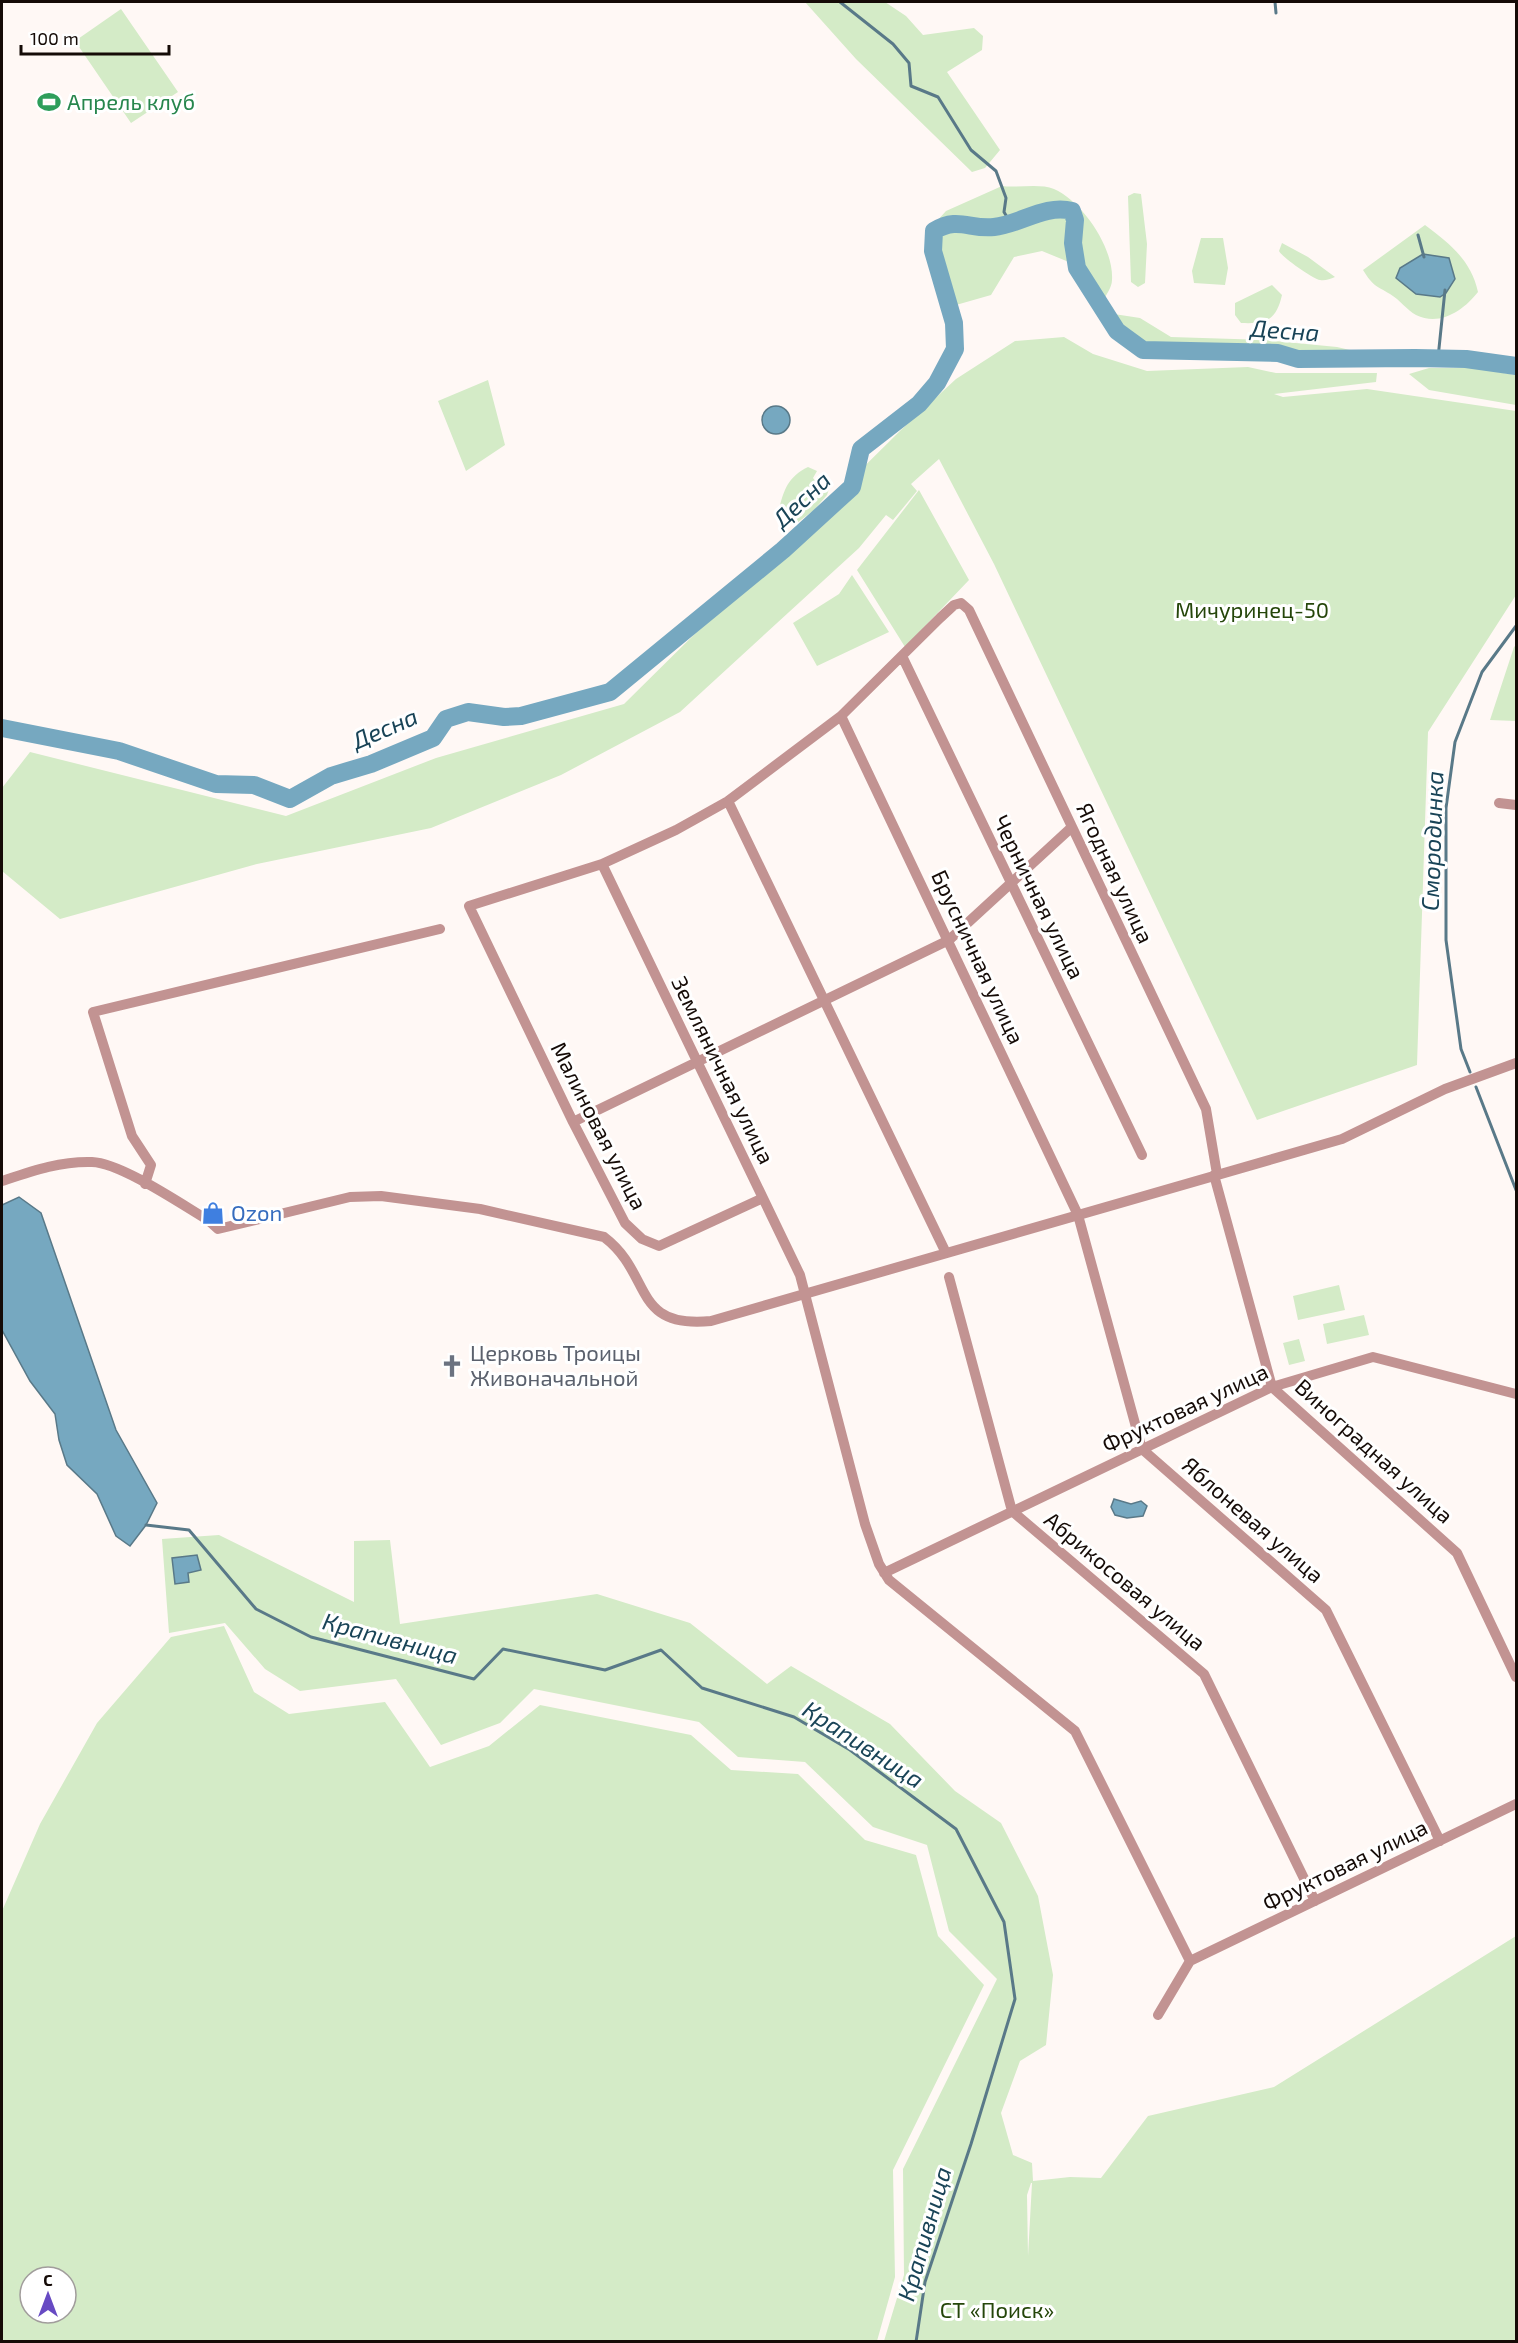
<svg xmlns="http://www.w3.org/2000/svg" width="1518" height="2343" font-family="'Exo 2',sans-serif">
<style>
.green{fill:#d4ebc7;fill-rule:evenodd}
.water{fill:#76a8c0;stroke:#597988;stroke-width:1.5}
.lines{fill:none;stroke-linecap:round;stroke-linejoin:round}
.stream{stroke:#597988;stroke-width:3}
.river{stroke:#76a8c0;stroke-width:18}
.street{stroke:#c29392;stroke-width:10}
.labels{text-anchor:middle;stroke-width:6;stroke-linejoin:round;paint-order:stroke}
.leisure-label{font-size:22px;fill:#27864d;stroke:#fff;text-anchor:start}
.park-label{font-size:22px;fill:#25460a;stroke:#fff}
.street-label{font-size:22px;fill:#150b07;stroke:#fff}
.shop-label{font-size:22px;fill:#366cbe;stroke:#fff;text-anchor:start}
.worship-label{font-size:22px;fill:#5b616d;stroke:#fff;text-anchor:start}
.water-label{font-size:24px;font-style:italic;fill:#194457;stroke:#fff}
</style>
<rect width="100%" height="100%" fill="#fff8f5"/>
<!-- green -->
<path class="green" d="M805,2H885L906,16L923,35L974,28L983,36L982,50L947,72L1000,150L985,168L972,172L856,59Z
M121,9L178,92L131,123L75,41Z
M1002,186C1018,188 1040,183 1054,189C1083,202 1114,248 1112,280C1112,287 1106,295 1103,301L1081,267L1042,251L1014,257L991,295L956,305L937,251L936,222L946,211Z
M1134,193L1141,194L1147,244L1145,283L1138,287L1131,282L1128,196Z
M1425,225C1450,244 1471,260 1478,292C1464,310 1440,327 1416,315C1407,310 1400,300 1390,294C1375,285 1373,286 1363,270Z
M1201,238H1223L1228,268L1225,285L1194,283L1192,271Z
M1282,243L1308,257L1335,277C1330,279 1325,281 1320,280C1313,279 1282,257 1279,251Z
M1272,285L1282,295C1276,321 1266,324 1241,323L1235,315V303Z
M1114,314L1140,318L1171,337L1266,340L1337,347L1367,354L1371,364H1345L1278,349L1144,347L1121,330L1114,321Z
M1064,337L1093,354L1147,371L1248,367L1276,373H1377L1376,382L1274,394L1283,397L1367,389L1516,411V595L1428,732L1417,1065L1257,1120L994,564L939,459L911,484L917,491L893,520L886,515L859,548L680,712L561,775L431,828L257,864L60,919L2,871V788L30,752L286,816L436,758L624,704L902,429L956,379L1015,341Z
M1429,368H1473L1516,375V405L1429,390L1409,374Z
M488,380L505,445L466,471L438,401Z
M808,467L817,471L813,478L817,483L830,486L827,495L814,510L797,523L785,521L778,514C783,492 787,477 808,467Z
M919,490L969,580L905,647L857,570Z
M852,575L889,632L817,666L793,623L839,594Z
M1516,645V721L1490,720L1514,647Z
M1339,1285L1345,1310L1298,1320L1293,1296Z
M1364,1315L1369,1335L1327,1344L1323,1324Z
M1299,1339L1305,1361L1289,1365L1283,1343Z
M219,1535L354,1602V1541L390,1540L400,1624L597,1594L690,1623L767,1684L791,1666L890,1724L955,1791L1001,1823L1038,1896L1053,1975L1046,2045L1020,2061L1001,2113L1013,2155L1032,2163L1033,2181L1070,2177L1101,2178L1148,2116L1274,2087L1516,1936V2341H884L904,2275L903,2169L997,1979L949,1931L927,1845L873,1827L805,1762L738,1757L699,1722L534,1689L500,1723L441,1745L396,1679L300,1691L265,1669L225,1623L169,1633L162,1539ZM1031,2183H1032L1028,2256L1027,2195Z
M224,1626L254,1692L289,1714L385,1702L430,1767L489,1746L540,1705L691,1735L731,1770L798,1774L865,1840L916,1855L938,1936L984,1985L893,2170L895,2277L877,2341H2V1911L40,1824L97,1723L171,1637ZM30,2277H66V2313H30Z"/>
<!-- water -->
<path class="water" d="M1423,254L1449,258L1455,279L1446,293L1440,297L1416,294L1396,278L1400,268Z
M762 420a14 14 0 1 1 28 0a14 14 0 1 1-28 0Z
M19,1197L41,1213L116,1430L157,1503L146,1525L130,1546L116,1536L97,1494L67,1465L59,1440L55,1414L30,1381L2,1330V1205Z
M1114,1499L1131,1504L1141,1501L1147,1506L1143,1516L1127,1518L1115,1515L1111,1507Z
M197,1555L201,1570L188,1573L189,1582L175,1584L172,1558Z"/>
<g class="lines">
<!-- stream -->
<path class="stream" d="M840,2L893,44L909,63L911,86L938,97L971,150L996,171L1006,198L1004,212L1010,222
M1275,2L1276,13
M1418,235L1424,257
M1438,358L1445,290
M1470,1072L1461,1049L1446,940V808L1455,742L1482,672L1516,626
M1476,1087L1516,1190
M146,1525L189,1530L256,1609L311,1637L474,1679L503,1649L605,1670L661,1650L702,1688L794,1717L850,1750L956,1829L1004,1922L1015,1999L971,2144L925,2282L916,2342"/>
<!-- river -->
<path class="river" d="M2,728L119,751L216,784L254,785L290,799L331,776L371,764L433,738L446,719L468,712L504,717L521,716L610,692L783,550L852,487L861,449L919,404L937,383L955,349L954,323L933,251L934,231C958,216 970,230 994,227C1021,224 1045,204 1072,211L1075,220L1073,243L1077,268L1117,331L1143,350L1278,353L1298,359L1415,358L1466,359L1516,366"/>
<!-- street -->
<path class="street" d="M902,656L1142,1155
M841,716L1078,1215L1142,1449L1326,1610L1440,1841
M728,801L946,1253
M1499,803L1516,805
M602,864L800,1275L865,1524L879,1564L889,1580L1075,1731L1190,1961
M573,1122L949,940L1072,827
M1214,1175L1272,1387L1457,1553L1516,1677
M2,1181C32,1171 60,1161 92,1162C121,1163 181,1204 208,1220L218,1229L350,1197L381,1196L480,1209L604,1237C653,1274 631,1329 711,1321L1342,1139L1445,1089L1516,1063
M145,1184L151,1165L132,1136L93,1012L440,929
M763,1198L659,1246L642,1239L625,1223L573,1122L469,906L602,864L676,830L728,801L841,716L940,618L954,605L961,603L969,610L1206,1109L1217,1174
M949,1277L1012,1511L1204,1674L1315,1901
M884,1573L1272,1387L1373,1357L1516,1394
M1158,2015L1190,1961L1516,1804"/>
</g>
<!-- icons -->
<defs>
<g id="stadium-bare" transform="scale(1.8)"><path d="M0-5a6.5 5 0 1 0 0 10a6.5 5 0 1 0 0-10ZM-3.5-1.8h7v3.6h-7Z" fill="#2e9e5b" stroke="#fff" stroke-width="2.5" paint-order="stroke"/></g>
<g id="shop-bare" transform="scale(1.8)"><path d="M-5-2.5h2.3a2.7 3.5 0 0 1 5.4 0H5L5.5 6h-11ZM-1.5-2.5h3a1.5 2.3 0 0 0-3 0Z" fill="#3f7fe0" stroke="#fff" stroke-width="2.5" paint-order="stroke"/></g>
<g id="church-bare" transform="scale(1.8)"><path d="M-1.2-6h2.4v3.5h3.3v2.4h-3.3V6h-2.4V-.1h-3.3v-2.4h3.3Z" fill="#6b7280" stroke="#fff" stroke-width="2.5" paint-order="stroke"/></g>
</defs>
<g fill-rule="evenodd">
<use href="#stadium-bare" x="49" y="102"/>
<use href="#shop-bare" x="213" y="1213"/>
<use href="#church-bare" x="452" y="1366"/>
</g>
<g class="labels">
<!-- leisure labels -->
<g class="leisure-label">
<text x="67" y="110">Апрель клуб</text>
</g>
<!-- park labels -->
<g class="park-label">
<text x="1252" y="618">Мичуринец-50</text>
<text x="997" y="2318">СТ «Поиск»</text>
</g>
<!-- street labels -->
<g class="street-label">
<text transform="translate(1115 873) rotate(65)" y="8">Ягодная улица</text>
<text transform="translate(1039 897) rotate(64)" y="8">Черничная улица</text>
<text transform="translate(978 957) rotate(65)" y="8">Брусничная улица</text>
<text transform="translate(723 1070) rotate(64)" y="8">Земляничная улица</text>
<text transform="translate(599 1126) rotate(63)" y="8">Малиновая улица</text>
<text transform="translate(1185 1408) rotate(-25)" y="8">Фруктовая улица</text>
<text transform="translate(1374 1451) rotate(42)" y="8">Виноградная улица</text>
<text transform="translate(1253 1520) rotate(41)" y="8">Яблоневая улица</text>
<text transform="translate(1125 1581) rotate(40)" y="8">Абрикосовая улица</text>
<text transform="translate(1345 1865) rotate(-26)" y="8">Фруктовая улица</text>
</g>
<!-- shop labels -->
<g class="shop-label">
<text x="231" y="1221">Ozon</text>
</g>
<!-- worship labels -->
<g class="worship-label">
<text x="470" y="1361">Церковь Троицы<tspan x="470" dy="25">Живоначальной</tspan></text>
</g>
<!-- water labels -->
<g class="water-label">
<text transform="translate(1285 331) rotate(4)" y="8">Десна</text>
<text transform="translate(802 500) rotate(-43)" y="8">Десна</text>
<text transform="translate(385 729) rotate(-23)" y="8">Десна</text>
<text transform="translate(1433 841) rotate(-88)" y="8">Смородинка</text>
<text transform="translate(390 1639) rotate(15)" y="8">Крапивница</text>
<text transform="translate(863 1745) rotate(33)" y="8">Крапивница</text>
<text transform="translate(925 2234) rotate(-74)" y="8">Крапивница</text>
</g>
</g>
<!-- border -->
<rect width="1518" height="2343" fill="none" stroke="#150b07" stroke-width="6"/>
<!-- north arrow -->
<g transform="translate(48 2295)"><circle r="28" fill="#ffffff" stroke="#a19d9c" stroke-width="1.5"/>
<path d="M0-4.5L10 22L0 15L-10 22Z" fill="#674ac3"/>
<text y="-9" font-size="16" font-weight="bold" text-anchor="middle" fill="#150b07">С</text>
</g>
<!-- scale -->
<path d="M21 45v9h148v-9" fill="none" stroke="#150b07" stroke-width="3"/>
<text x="30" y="45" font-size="18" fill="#150b07" stroke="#ffffff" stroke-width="4.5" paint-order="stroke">100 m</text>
</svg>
